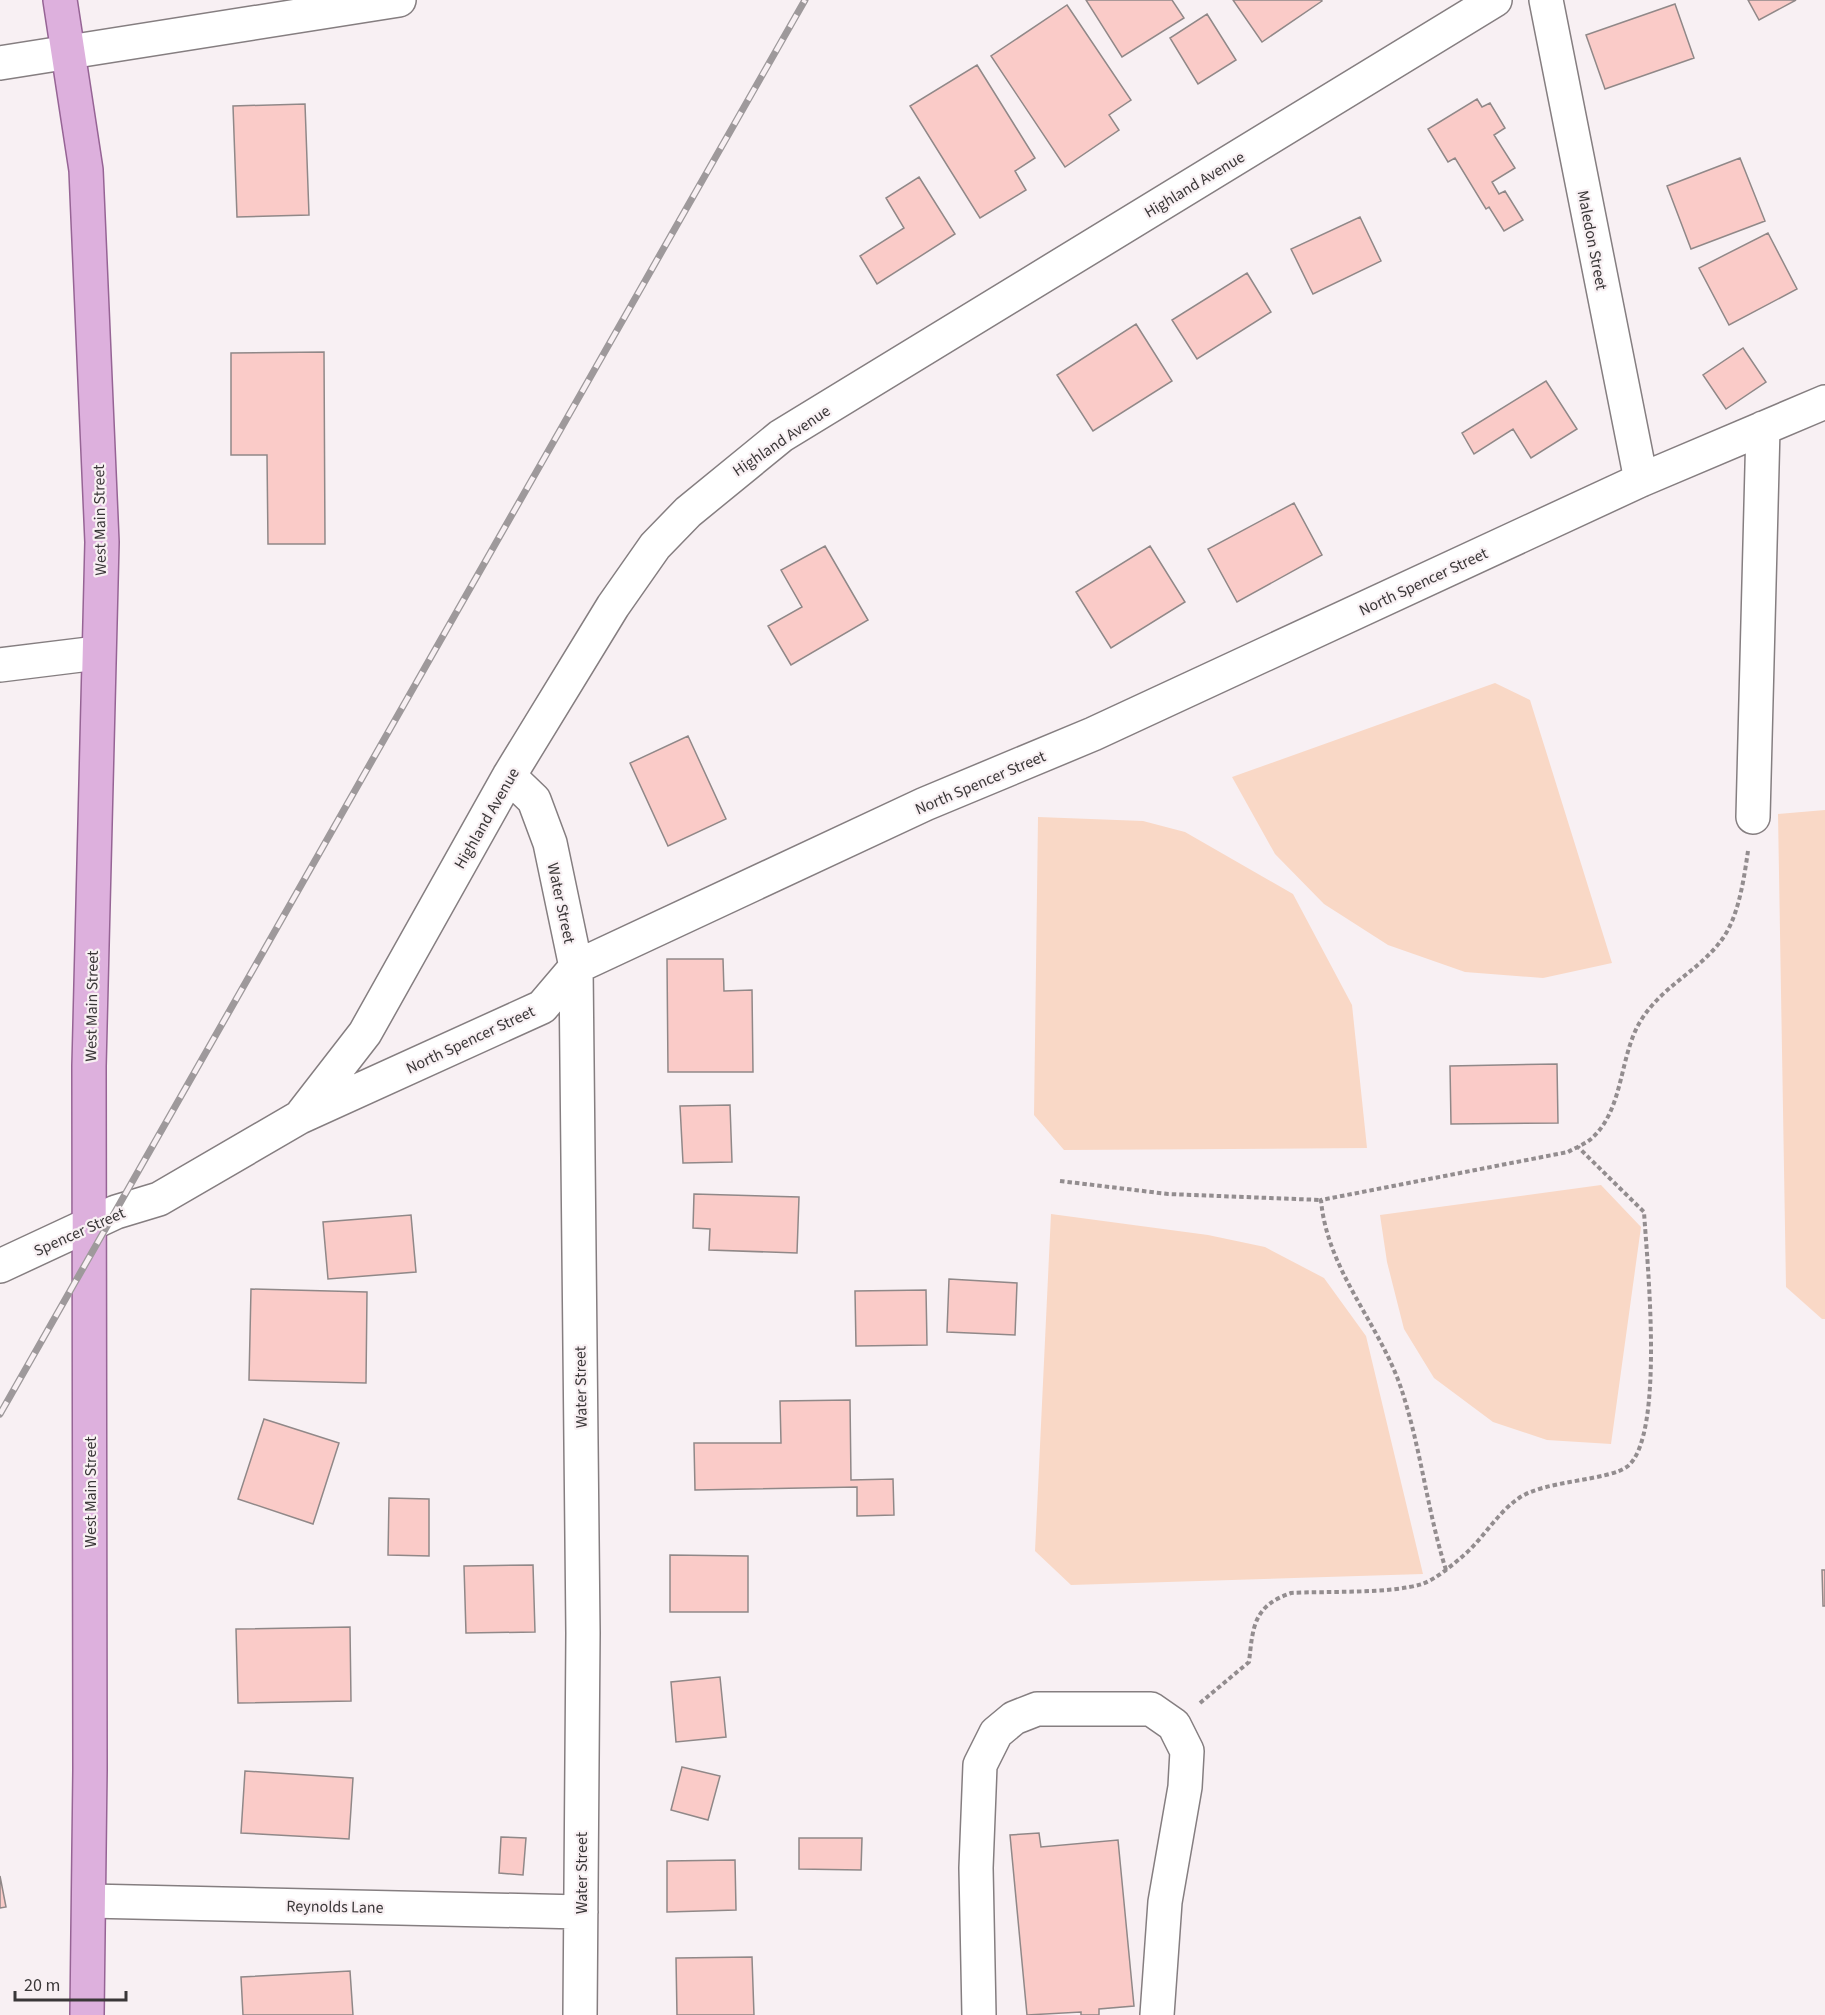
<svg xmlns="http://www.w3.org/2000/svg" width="1825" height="2015" font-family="'Source Sans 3',sans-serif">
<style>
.green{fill:#f9d8c6}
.building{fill:#facbc8;stroke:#908888;stroke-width:1.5}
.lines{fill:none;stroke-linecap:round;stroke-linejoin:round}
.minor-casing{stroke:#857e80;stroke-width:36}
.major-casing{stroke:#966495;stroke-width:36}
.path{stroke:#938d8f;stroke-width:4;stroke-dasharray:4.5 3;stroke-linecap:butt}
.minor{stroke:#fff;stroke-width:33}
.major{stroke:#ddb0dd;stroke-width:33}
.rail-casing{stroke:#9e999b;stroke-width:7}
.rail{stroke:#f8f0f3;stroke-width:4.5;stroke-dasharray:14;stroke-linecap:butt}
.labels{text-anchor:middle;stroke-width:4.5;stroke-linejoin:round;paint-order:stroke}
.street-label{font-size:16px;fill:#3a3738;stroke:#f8f0f3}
</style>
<rect width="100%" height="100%" fill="#f8f0f3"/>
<!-- green -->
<path class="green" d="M1495,683L1530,700L1612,963L1543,978L1465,972L1388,945L1324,904L1275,854L1232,777Z
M1825,810V1319H1822L1786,1287L1778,814Z
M1038,817L1143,821L1185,832L1293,894L1352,1005L1367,1148L1064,1150L1034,1115Z
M1601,1185L1641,1227L1611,1444L1547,1440L1493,1422L1434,1378L1404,1329L1387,1262L1380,1215Z
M1051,1214L1208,1235L1265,1247L1324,1278L1366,1336L1423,1574L1071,1585L1035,1551Z"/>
<!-- building -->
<path class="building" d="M1086,0H1172L1184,18L1122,57Z
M1233,0H1321L1322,1L1262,42Z
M1748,0H1796L1759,20Z
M1675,4L1694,58L1605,89L1586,35Z
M1067,5L1131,100L1109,115L1119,130L1065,167L991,56Z
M1207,14L1236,60L1198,84L1170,38Z
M977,65L1035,158L1015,171L1026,190L980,218L910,106Z
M1477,99L1482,107L1490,103L1505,128L1494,135L1515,168L1492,182L1499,194L1505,191L1523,220L1504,231L1489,207L1486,209L1455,158L1448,162L1428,129Z
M305,104L309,215L237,217L233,106Z
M1740,158L1765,221L1691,249L1667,186Z
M919,177L955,234L877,284L860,256L904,228L886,198Z
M1360,217L1381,261L1313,294L1291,249Z
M1768,233L1797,289L1729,325L1699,268Z
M1247,273L1271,312L1197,359L1172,320Z
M1136,324L1172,381L1093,431L1057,375Z
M1743,348L1766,382L1726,409L1703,375Z
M324,352L325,544H268L267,455H231V353Z
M1546,381L1577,429L1531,458L1513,429L1474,454L1462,433Z
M1294,503L1322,555L1237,602L1208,549Z
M825,546L868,620L791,665L768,626L802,607L781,570Z
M1150,546L1185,602L1111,648L1076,592Z
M688,736L726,819L668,846L630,763Z
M667,959H723L724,991L752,990L753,1072H668Z
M1557,1064L1558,1123L1451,1124L1450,1066Z
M730,1105L732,1162L683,1163L680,1106Z
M694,1194L799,1197L797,1253L709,1250L710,1229L693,1228Z
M411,1215L416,1272L328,1279L323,1222Z
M949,1279L1017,1283L1015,1335L947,1332Z
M251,1289L367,1292L366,1383L249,1380Z
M926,1290L927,1345L856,1346L855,1291Z
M850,1400L851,1480L893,1479L894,1515L857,1516V1487L695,1490L694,1443H781L780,1401Z
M264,1419L339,1443L313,1524L238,1499Z
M389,1498L429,1499V1556L388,1555Z
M670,1555L748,1556V1612H670Z
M533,1565L535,1632L466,1633L464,1566Z
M1822,1570H1825V1606H1823Z
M350,1627L351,1701L238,1703L236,1629Z
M720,1677L726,1737L676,1742L671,1682Z
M682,1767L720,1776L708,1820L671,1810Z
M245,1771L353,1778L349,1839L241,1833Z
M1039,1833L1041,1847L1118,1840L1134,2006L1099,2009V2015H1081V2012L1027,2015L1010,1835Z
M501,1837L526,1838L523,1875L499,1873Z
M799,1838H862L861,1870L799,1869Z
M735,1860L736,1910L667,1912V1861Z
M0,1876L6,1907L0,1908Z
M752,1957L754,2015H677L676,1958Z
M350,1971L353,2015H243L241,1977Z"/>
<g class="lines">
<!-- minor casing -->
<g class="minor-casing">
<path id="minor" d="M1546,0L1641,480
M0,63L399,0
M0,665L97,653
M509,776L534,800L550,843L576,967L583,1633L580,2015
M1753,817L1763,428
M303,1113L365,1033L509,776L613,606L655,546L688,512L781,436L1495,0
M0,1266L116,1212L159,1199L300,1117L542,1007L576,967L925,804L1093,734L1641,480L1825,402
M89,1901L581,1912
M979,2015L976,1868L980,1765L996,1733L1014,1718L1037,1709H1151L1174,1725L1187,1751L1185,1787L1165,1902L1157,2015"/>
</g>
<!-- major casing -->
<g class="major-casing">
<path id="major" d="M60,0L86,170L102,542L89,1066L90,1770L87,2015"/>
</g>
<!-- path -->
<path class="path" d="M1060,1181L1168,1194L1321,1200
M1446,1570C1427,1510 1421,1448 1401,1388C1379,1323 1327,1270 1321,1200L1568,1152C1575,1148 1585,1144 1591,1139C1624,1110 1619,1057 1640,1022C1661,986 1700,971 1723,938C1739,915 1744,878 1748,851
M1200,1703L1249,1662C1253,1627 1253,1606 1291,1593C1326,1591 1390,1594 1422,1584C1436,1579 1451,1566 1463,1556C1484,1538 1496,1514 1519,1498C1545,1480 1609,1481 1628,1466C1665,1434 1647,1261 1644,1212L1578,1147"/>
<!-- minor -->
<use href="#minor" class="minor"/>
<!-- major -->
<use href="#major" class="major"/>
<!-- rail casing -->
<g class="rail-casing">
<path id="rail" d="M0,1414L805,0"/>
</g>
<!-- rail -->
<use href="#rail" class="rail"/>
</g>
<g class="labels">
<!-- street labels -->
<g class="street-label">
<text transform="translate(1194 184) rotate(-31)" y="6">Highland Avenue</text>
<text transform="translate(1593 240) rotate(79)" y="6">Maledon Street</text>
<text transform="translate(781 440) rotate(-34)" y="6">Highland Avenue</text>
<text transform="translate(99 520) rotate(-91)" y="6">West Main Street</text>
<text transform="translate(1423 581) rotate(-25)" y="6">North Spencer Street</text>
<text transform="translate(980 782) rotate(-23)" y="6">North Spencer Street</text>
<text transform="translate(486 818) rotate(-60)" y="6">Highland Avenue</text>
<text transform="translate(562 903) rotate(78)" y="6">Water Street</text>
<text transform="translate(91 1006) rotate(-89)" y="6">West Main Street</text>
<text transform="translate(470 1039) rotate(-25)" y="6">North Spencer Street</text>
<text transform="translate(79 1231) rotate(-24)" y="6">Spencer Street</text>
<text transform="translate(580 1387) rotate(-91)" y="6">Water Street</text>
<text transform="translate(90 1492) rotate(-90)" y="6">West Main Street</text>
<text transform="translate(581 1873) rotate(-90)" y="6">Water Street</text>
<text transform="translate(335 1906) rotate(1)" y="6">Reynolds Lane</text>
</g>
</g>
<!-- scale -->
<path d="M15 1991v9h111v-9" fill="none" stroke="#3a3738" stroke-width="3"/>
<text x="24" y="1991" font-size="18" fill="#3a3738" stroke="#f8f0f3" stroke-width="4.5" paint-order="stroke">20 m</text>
</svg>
